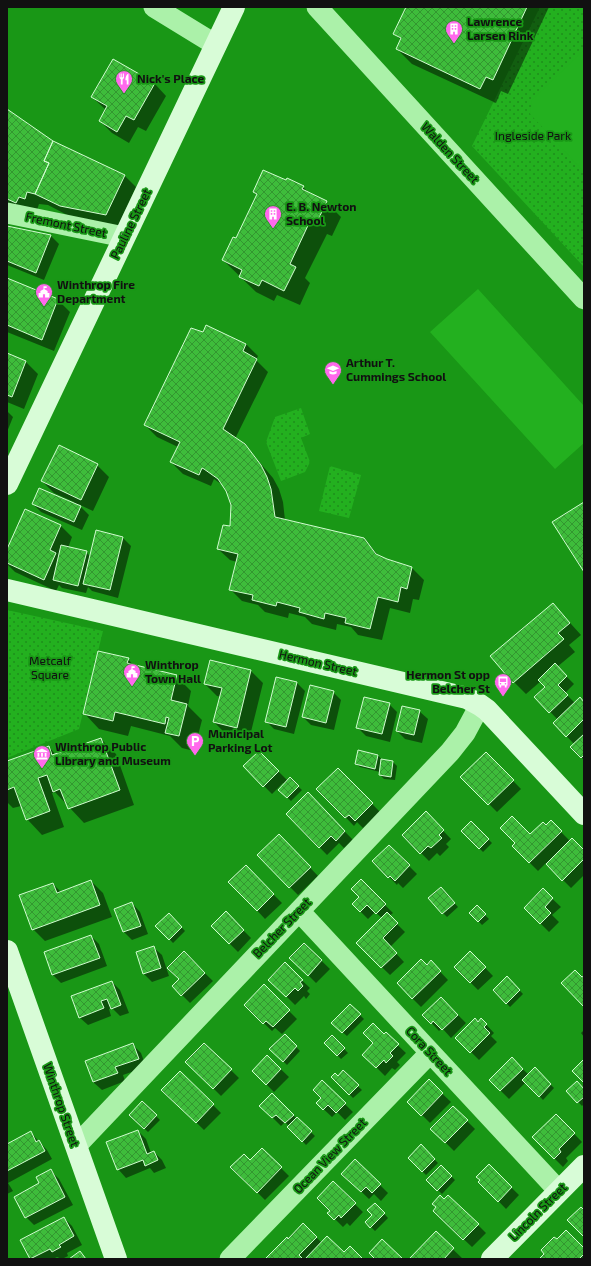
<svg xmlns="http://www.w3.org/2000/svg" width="591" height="1266" font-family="'Exo 2',sans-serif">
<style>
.green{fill:url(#green-dots)}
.pitch{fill:#23b01f}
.shadow{fill:#0007}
.building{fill:url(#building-cross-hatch);stroke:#d1fcd0}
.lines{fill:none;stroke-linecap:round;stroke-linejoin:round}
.street{stroke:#abf1a9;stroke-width:21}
.secondary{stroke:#d8fcd7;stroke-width:22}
.labels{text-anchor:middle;stroke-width:3.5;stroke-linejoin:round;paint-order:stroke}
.poi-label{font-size:12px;font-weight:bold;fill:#111;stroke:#199716;text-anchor:start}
.park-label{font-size:12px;fill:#111;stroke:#199716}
.street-label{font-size:12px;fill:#111;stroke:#199716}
</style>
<defs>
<pattern id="green-dots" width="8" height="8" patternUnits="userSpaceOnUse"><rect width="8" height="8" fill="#23b01f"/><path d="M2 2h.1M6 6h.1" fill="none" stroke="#1d8e1a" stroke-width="1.8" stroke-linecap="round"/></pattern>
<pattern id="building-cross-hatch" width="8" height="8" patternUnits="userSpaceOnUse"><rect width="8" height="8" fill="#3ebc3b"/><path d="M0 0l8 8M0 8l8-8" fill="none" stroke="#339730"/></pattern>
</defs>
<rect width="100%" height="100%" fill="#199716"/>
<!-- green -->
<path class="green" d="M540,7H584V267L472,146Z
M301,408L310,434L301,438L310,462L305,472L281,481L266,442L275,417Z
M330,466L361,475L349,518L319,511Z
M7,610L103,631L79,729L7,758Z"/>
<!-- pitch -->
<path class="pitch" d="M584,50V172L530,114L532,100Z
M478,289L584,406V443L555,469L430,332Z"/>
<!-- shadow -->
<path class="shadow" d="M407,7H549L508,94L501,91L496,103L412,64L397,49L401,40L395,34Z
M113,61L155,84L166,96L146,131L138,127L129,143L112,133L100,121L106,110L92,97Z
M7,110L53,142L124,175L136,187L118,226L73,218L48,205L39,204L37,210L7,204Z
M286,182L303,187L311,195L326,202L341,217L332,236L327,234L305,278L310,283L300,305L277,295L274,301L256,292L223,260L236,240L258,196L254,192Z
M7,227L51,236L59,244L44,280L7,265Z
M7,279L58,300L70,312L54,351L7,332Z
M246,344L258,356L256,360L268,372L235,439L244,445L256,458L273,478L279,489L283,502L285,520L364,539L380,557L412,568L424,580L419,600L413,599L410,613L390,608L382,640L358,635L351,627L337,624L336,630L312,624L305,617L289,613L288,618L265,612L258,605L242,601L230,589L237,562L230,560L218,549L231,528L233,512L230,497L224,486L214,479L211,486L183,474L171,462L178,447L157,437L145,425Z
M7,354L26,362L38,374L24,409L7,402Z
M7,411L13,417L7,432Z
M97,465L109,477L93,511L78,504L89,515L82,530L41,512L33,504H73L74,502L54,493L42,481Z
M61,526L72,537L68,548L86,552L91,557L123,538L131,546L118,598L92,591L88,587L86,593L62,588L59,585L56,591L15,572L7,564V552Z
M553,604L581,635L569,645L575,652L557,667L574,684L565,693L575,703H584V760L571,747L574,744L554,723L558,720L536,697L546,687L541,681L526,694L514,682Z
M128,659L134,666L176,676L191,691L188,706L202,720L194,751L182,748L170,736L131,726L128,736L99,729L84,713Z
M251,671L263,683L249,740L226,734L214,722L221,697L217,696L205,684Z
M297,683L305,691L294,734L274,729L266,721Z
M333,692L341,700L334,730L311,725L303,717Z
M389,704L397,712L390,742L366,736L358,728Z
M419,711L428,719L422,743L405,739L397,731Z
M101,739L116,754L134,805L84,823L55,792L52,793L64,827L42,835L27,819L21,806L13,808L7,802V763L49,747L56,755Z
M359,751L378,755L382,760L393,762L397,766L395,780L384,779L380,775V772L360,767L356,764Z
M259,752L288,781L290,779L302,790L291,801L280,790L285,784L283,783L272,794L245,767Z
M486,753L521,789L497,812L462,777Z
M338,769L380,812L363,828L357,822L354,826L318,789Z
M308,794L353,840L344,848L339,843L327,855L287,814Z
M426,813L451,839L446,844L449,847L440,856L437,853L429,861L403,835Z
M471,822L492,843L483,852L462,831Z
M551,822L570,841L584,851V875L571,888L546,863L538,871L513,846L546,826Z
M279,835L318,876L298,895L258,855Z
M389,846L417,874L403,888L398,883L397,885L374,861Z
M246,867L282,903L265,919L230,882Z
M91,881L103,893L112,917L45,941L33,929L53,884L61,892Z
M361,881L393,913L389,916L405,932L390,947L404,962L390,975L357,943L382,918L375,912L368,919L353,904L360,897Z
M543,890L561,907L552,915L559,922L549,932L525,908Z
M444,892L458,907L447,917L443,913Z
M132,903L140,912L148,934L132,940L124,932Z
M477,907L489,919L482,925L471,913Z
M226,913L251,938L238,952L212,926Z
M169,914L185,931L173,943L157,926Z
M91,936L99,944L107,966L61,983L53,975L45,953Z
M304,944L330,969L316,983L291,958Z
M153,947L162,955L169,976L152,982L144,974L137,953Z
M470,952L493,976L478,990L455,967Z
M184,953L213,981L190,1003L173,986L180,979Z
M431,962L448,980L421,1007L398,984L427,966Z
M285,964L310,988L307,991L310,994L306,999L304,996L295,1005L270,980Z
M507,977L523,994L510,1007L494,990Z
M112,982L120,990L129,1013L120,1016L112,1008L109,1009L111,1016L88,1025L79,1017Z
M264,986L297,1019L282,1034L275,1028L272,1031L245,1005Z
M441,998L466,1023L451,1038L442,1028L439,1031L424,1015Z
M350,1005L364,1019L347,1036L332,1023Z
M481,1019L494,1033L491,1036L497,1042L479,1060L457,1038Z
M584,1030V1037L581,1033Z
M386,1034L406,1053L397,1062L400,1065L395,1070L392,1068L385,1076L364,1055Z
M285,1035L300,1051L287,1065L271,1049Z
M332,1036L348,1053L341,1059L325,1043Z
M204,1044L239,1078L221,1096L187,1062Z
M133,1045L141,1053L146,1067L123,1075L125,1081L102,1090L93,1082L86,1062Z
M267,1056L289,1077L274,1092L253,1071Z
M512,1059L529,1075L535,1069L554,1088L543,1100L526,1082L509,1099L490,1080Z
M180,1072L221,1113L204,1130L163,1090Z
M343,1072L362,1090L353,1098L332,1077H339Z
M429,1081L451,1102L430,1123L409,1102Z
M322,1082L353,1112L345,1120L337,1112L332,1117L317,1103L323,1098Z
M584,1090V1104L582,1106L568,1091Z
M272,1095L315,1136L306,1145L285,1122L281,1126L261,1106Z
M142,1102L160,1120L148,1132L130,1115Z
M453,1107L475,1129L454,1151L432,1129Z
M556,1115L582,1142L566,1158L568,1161L563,1167L533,1137Z
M138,1131L146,1139L151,1153L154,1152L162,1160L166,1168L154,1173L150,1168L126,1178L118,1169Z
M31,1133L47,1150L52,1159L8,1183L13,1191L7,1194V1145Z
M421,1146L438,1163L426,1175L409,1158Z
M262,1149L289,1176L265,1200L232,1167L250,1161Z
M356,1161L388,1193L381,1201L374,1194L369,1199L343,1174Z
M441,1166L455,1180L442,1194L428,1180Z
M489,1166L519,1195L506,1209L480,1182Z
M51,1171L59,1179L73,1205L34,1225L26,1217L41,1184Z
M333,1183L363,1212L350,1226L347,1223L343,1227L329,1213L331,1211Z
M449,1196L486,1233L472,1247L434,1211Z
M375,1204L388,1218L375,1231L366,1222L374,1215Z
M64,1218L72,1226L82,1245L67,1253L68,1256L62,1259L57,1257L53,1259H31Z
M303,1224L322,1243L344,1254L362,1259H266L288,1240Z
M436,1233L463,1259H411Z
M584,1249V1259H541L546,1254Z"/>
<!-- building -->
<path class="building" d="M406,7H527L493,80L486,77L480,89L396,49L401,38L393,34Z
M113,59L155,83L134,120L126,116L117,132L99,121L107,106L91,97Z
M7,109L53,141L44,161L49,163L35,194L27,192L25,199L19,197L16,203L7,199Z
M53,141L125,175L106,215L60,206L35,194L49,163L44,161Z
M263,170L286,180L287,178L304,186L302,189L327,201L317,222L311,219L290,264L296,267L284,291L262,280L259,286L239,277L242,270L222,260L233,237L236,238L257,194L253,192Z
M7,226L51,235L36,273L7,261Z
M7,278L58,299L42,340L7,325Z
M206,325L246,344L243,351L257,359L223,429L245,444L261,465L267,477L271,489L275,517L364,538L376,554L387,559L412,567L407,589L401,587L398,602L378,597L370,629L345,623L346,618L325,613L324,619L299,612L300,608L277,602L276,606L252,600L253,595L229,590L238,554L217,549L223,525L230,526L231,505L226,491L218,479L204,469L202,468L199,475L170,462L180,442L144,425L191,328L203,332Z
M7,353L26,361L12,397L7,395Z
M59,445L98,464L81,500L41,481Z
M39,488L81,506L74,522L32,504Z
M584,502V572L552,522Z
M25,509L61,525L50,550L56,553L44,580L7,563V549Z
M96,530L123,537L110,590L83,584Z
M61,545L87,551L78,586L53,580Z
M553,603L570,623L558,633L564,639L513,683L490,656Z
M98,651L129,658L127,663L177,675L171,700L187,704L179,736L165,733L169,718L166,717L165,724L115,712L113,721L83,714Z
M210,660L251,670L237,728L213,722L222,688L204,684Z
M555,663L567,676L558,685L568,695L549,713L534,697L545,687L538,680Z
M276,677L297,682L286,727L265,722Z
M310,685L334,691L326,723L302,717Z
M364,697L390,703L382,734L356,728Z
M580,697L584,702V719L566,737L553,723Z
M402,706L420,710L414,735L396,731Z
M584,734V755L581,758L570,747Z
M101,738L120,790L68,809L60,789L53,792L47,775L38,778L50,811L26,820L14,787L7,790V761L49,746L52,755Z
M358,750L378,755L375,769L355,764Z
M259,751L279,771L263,787L243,766Z
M486,752L514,780L488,805L460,777Z
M381,759L393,761L391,777L379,775Z
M338,768L373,803L355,821L349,815L345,818L316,789Z
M290,777L299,786L287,798L278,790Z
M308,792L345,831L336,841L331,836L319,848L286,814Z
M426,811L444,830L439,835L442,838L431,848L428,846L420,854L402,835Z
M512,816L530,834L543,822L546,825L551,820L562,831L529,863L512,846L515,843L500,828Z
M471,821L489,839L479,849L461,831Z
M279,834L311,867L289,888L257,855Z
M572,838L584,850V859L562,881L546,864Z
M389,845L410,865L395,881L390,876L388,878L372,861Z
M246,865L274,894L257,911L228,882Z
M361,879L386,904L376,914L367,905L360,912L352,904L359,897L351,889Z
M91,880L100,905L32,930L19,895L53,883L57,893Z
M441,887L455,903L442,914L428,898Z
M543,888L553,898L545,907L551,913L540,924L524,908Z
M132,902L141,926L123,932L114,909Z
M477,905L486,914L478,922L469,913Z
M226,911L244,930L229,944L211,926Z
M387,912L398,923L383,938L397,953L381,968L356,943Z
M169,913L182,927L169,940L155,926Z
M91,935L100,958L52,975L44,952Z
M304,943L322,960L308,976L289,958Z
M154,946L161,968L143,974L136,952Z
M184,951L205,973L181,996L172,986L179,979L167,968Z
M470,951L486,967L470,983L454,967Z
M421,959L427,965L431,960L441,971L412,999L397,983Z
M285,962L303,980L300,982L303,986L298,991L295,988L286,997L268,980Z
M575,970L582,977L584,976V1007L561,983Z
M507,976L520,990L506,1004L493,990Z
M112,981L121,1005L111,1009L107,999L101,1001L104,1008L79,1018L71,996Z
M264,984L290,1010L273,1027L266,1021L263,1024L244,1005Z
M441,997L458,1015L442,1030L433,1021L431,1024L422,1015Z
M350,1004L361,1014L342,1033L331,1023Z
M475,1018L478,1022L481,1018L487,1024L484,1027L490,1033L470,1053L455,1038Z
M373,1023L384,1034L386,1032L399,1044L390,1053L393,1056L386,1063L384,1060L376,1068L362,1055L373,1043L363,1033Z
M285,1034L297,1046L283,1062L269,1049Z
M332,1035L345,1048L337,1056L324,1043Z
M133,1043L139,1059L115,1067L118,1073L93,1082L85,1061Z
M204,1043L232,1069L213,1089L185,1062Z
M267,1055L281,1069L266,1085L252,1071Z
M512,1057L523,1069L500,1091L489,1080Z
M583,1060L584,1061V1083L572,1071Z
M535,1067L551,1084L539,1097L522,1080Z
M343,1070L359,1085L349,1095L331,1077L335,1073L338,1076Z
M180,1071L214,1104L196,1123L161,1090Z
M429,1079L443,1093L421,1116L407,1102Z
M322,1080L346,1103L336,1113L328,1105L323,1110L316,1103L321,1098L313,1090Z
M577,1081L584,1089V1097L577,1103L566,1091Z
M272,1093L294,1115L285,1123L276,1115L272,1118L259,1106Z
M142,1101L157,1115L144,1129L129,1115Z
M453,1106L468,1120L445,1143L430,1129Z
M556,1114L575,1133L559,1149L561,1152L554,1159L532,1137Z
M297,1117L312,1131L302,1142L287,1127Z
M138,1130L147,1154L154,1151L158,1160L145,1166L143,1160L117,1170L106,1142Z
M31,1131L36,1142L39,1140L45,1151L7,1171V1144Z
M421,1144L435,1159L422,1172L408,1158Z
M262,1148L282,1167L257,1193L230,1167L244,1154L250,1160Z
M355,1159L381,1184L372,1193L366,1187L361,1192L341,1174Z
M489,1164L512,1187L498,1202L478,1182L480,1180L476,1177Z
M441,1165L452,1176L437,1191L426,1180Z
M51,1169L65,1197L25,1218L14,1197L39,1183L36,1177Z
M333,1181L356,1203L341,1218L339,1215L334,1220L327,1213L330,1211L317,1198Z
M440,1195L444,1199L448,1195L479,1224L463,1240L433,1211L436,1207L432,1204Z
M375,1203L385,1213L370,1228L365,1222L372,1215L367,1210Z
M581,1207L584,1210V1237L567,1220Z
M64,1217L74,1236L59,1245L61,1247L52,1252L50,1249L30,1259L20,1240Z
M303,1223L317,1237L299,1255L303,1259H265L287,1237L288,1239Z
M566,1230L584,1248V1254L579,1259H539L544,1254L541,1250L554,1237L557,1239Z
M436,1231L454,1248L444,1259H409Z
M327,1236L344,1252L350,1246L363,1259H305Z
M382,1239L403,1259H375L369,1253Z
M80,1251L86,1259H69Z"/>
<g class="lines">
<!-- street -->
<path class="street" d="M154,7L216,45
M317,7L584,299
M7,213L124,237
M299,911L559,1191
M76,1146L450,752L465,733L480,705
M230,1259L430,1053"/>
<!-- secondary -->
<path class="secondary" d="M7,484L234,7
M7,590L467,698L480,705L487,710L584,814
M7,951L116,1259
M492,1259L584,1166"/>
</g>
<!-- icons -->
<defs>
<g id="building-pin" transform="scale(0.9)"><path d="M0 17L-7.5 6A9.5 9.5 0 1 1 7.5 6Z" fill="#ff69ec" stroke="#199716"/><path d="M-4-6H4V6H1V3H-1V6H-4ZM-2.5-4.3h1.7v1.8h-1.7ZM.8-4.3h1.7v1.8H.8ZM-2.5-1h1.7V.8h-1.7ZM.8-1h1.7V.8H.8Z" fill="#fff"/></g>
<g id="restaurant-pin" transform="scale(0.9)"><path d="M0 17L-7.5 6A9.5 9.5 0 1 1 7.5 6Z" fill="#ff69ec" stroke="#199716"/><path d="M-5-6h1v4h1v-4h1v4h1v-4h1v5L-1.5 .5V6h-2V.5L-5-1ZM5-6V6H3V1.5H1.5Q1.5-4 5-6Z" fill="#fff"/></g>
<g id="civic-pin" transform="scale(0.9)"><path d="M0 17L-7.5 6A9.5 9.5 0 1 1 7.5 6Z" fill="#ff69ec" stroke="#199716"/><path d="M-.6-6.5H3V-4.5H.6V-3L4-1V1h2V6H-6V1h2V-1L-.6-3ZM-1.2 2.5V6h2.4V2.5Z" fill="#fff"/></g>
<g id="school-pin" transform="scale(0.9)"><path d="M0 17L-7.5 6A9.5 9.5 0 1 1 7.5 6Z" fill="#ff69ec" stroke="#199716"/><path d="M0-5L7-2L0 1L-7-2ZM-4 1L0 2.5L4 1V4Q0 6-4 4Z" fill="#fff"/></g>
<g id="bus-pin" transform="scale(0.9)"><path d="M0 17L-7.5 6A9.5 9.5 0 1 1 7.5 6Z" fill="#ff69ec" stroke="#199716"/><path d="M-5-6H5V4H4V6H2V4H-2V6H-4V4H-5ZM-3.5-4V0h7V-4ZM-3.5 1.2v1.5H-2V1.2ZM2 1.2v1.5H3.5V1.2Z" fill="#fff"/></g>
<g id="parking-pin" transform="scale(0.9)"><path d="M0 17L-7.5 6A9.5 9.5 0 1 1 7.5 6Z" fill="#ff69ec" stroke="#199716"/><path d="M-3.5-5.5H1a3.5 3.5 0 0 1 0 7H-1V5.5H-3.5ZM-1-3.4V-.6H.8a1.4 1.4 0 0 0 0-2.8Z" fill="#fff"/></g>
<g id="museum-pin" transform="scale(0.9)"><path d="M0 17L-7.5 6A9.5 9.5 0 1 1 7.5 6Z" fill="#ff69ec" stroke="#199716"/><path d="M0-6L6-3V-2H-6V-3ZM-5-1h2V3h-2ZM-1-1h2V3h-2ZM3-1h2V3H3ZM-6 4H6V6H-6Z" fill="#fff"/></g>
</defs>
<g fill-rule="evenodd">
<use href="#building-pin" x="454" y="29"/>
<use href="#restaurant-pin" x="124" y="79"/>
<use href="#building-pin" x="273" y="214"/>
<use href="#civic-pin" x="44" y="292"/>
<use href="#school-pin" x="333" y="370"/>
<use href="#civic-pin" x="132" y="672"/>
<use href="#bus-pin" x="503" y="682"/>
<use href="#parking-pin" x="195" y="741"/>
<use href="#museum-pin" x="42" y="754"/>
</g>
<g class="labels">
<!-- poi labels -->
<g class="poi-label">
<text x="467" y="26">Lawrence<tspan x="467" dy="14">Larsen Rink</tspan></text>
<text x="137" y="83">Nick's Place</text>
<text x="286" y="211">E. B. Newton<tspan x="286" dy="14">School</tspan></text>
<text x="57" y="289">Winthrop Fire<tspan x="57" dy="14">Department</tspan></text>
<text x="346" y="367">Arthur T.<tspan x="346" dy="14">Cummings School</tspan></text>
<text x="145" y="669">Winthrop<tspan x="145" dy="14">Town Hall</tspan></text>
<text x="490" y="679" text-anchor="end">Hermon St opp<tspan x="490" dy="14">Belcher St</tspan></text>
<text x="208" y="738">Municipal<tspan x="208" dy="14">Parking Lot</tspan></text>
<text x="55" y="751">Winthrop Public<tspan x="55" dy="14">Library and Museum</tspan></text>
</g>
<!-- park labels -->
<g class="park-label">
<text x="533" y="140">Ingleside Park</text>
<text x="50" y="665">Metcalf<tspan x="50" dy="14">Square</tspan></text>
</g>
<!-- street labels -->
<g class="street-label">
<text transform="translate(450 153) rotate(47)" y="4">Walden Street</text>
<text transform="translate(131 224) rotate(-64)" y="4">Pauline Street</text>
<text transform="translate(66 225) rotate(12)" y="4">Fremont Street</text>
<text transform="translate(318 663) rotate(13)" y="4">Hermon Street</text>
<text transform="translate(282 928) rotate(-46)" y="4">Belcher Street</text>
<text transform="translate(429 1051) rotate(47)" y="4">Cora Street</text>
<text transform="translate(61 1105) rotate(71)" y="4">Winthrop Street</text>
<text transform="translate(330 1156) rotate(-46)" y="4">Ocean View Street</text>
<text transform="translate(538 1212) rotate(-45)" y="4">Lincoln Street</text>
</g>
</g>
<!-- border -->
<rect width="591" height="1266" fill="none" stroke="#111111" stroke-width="16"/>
</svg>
